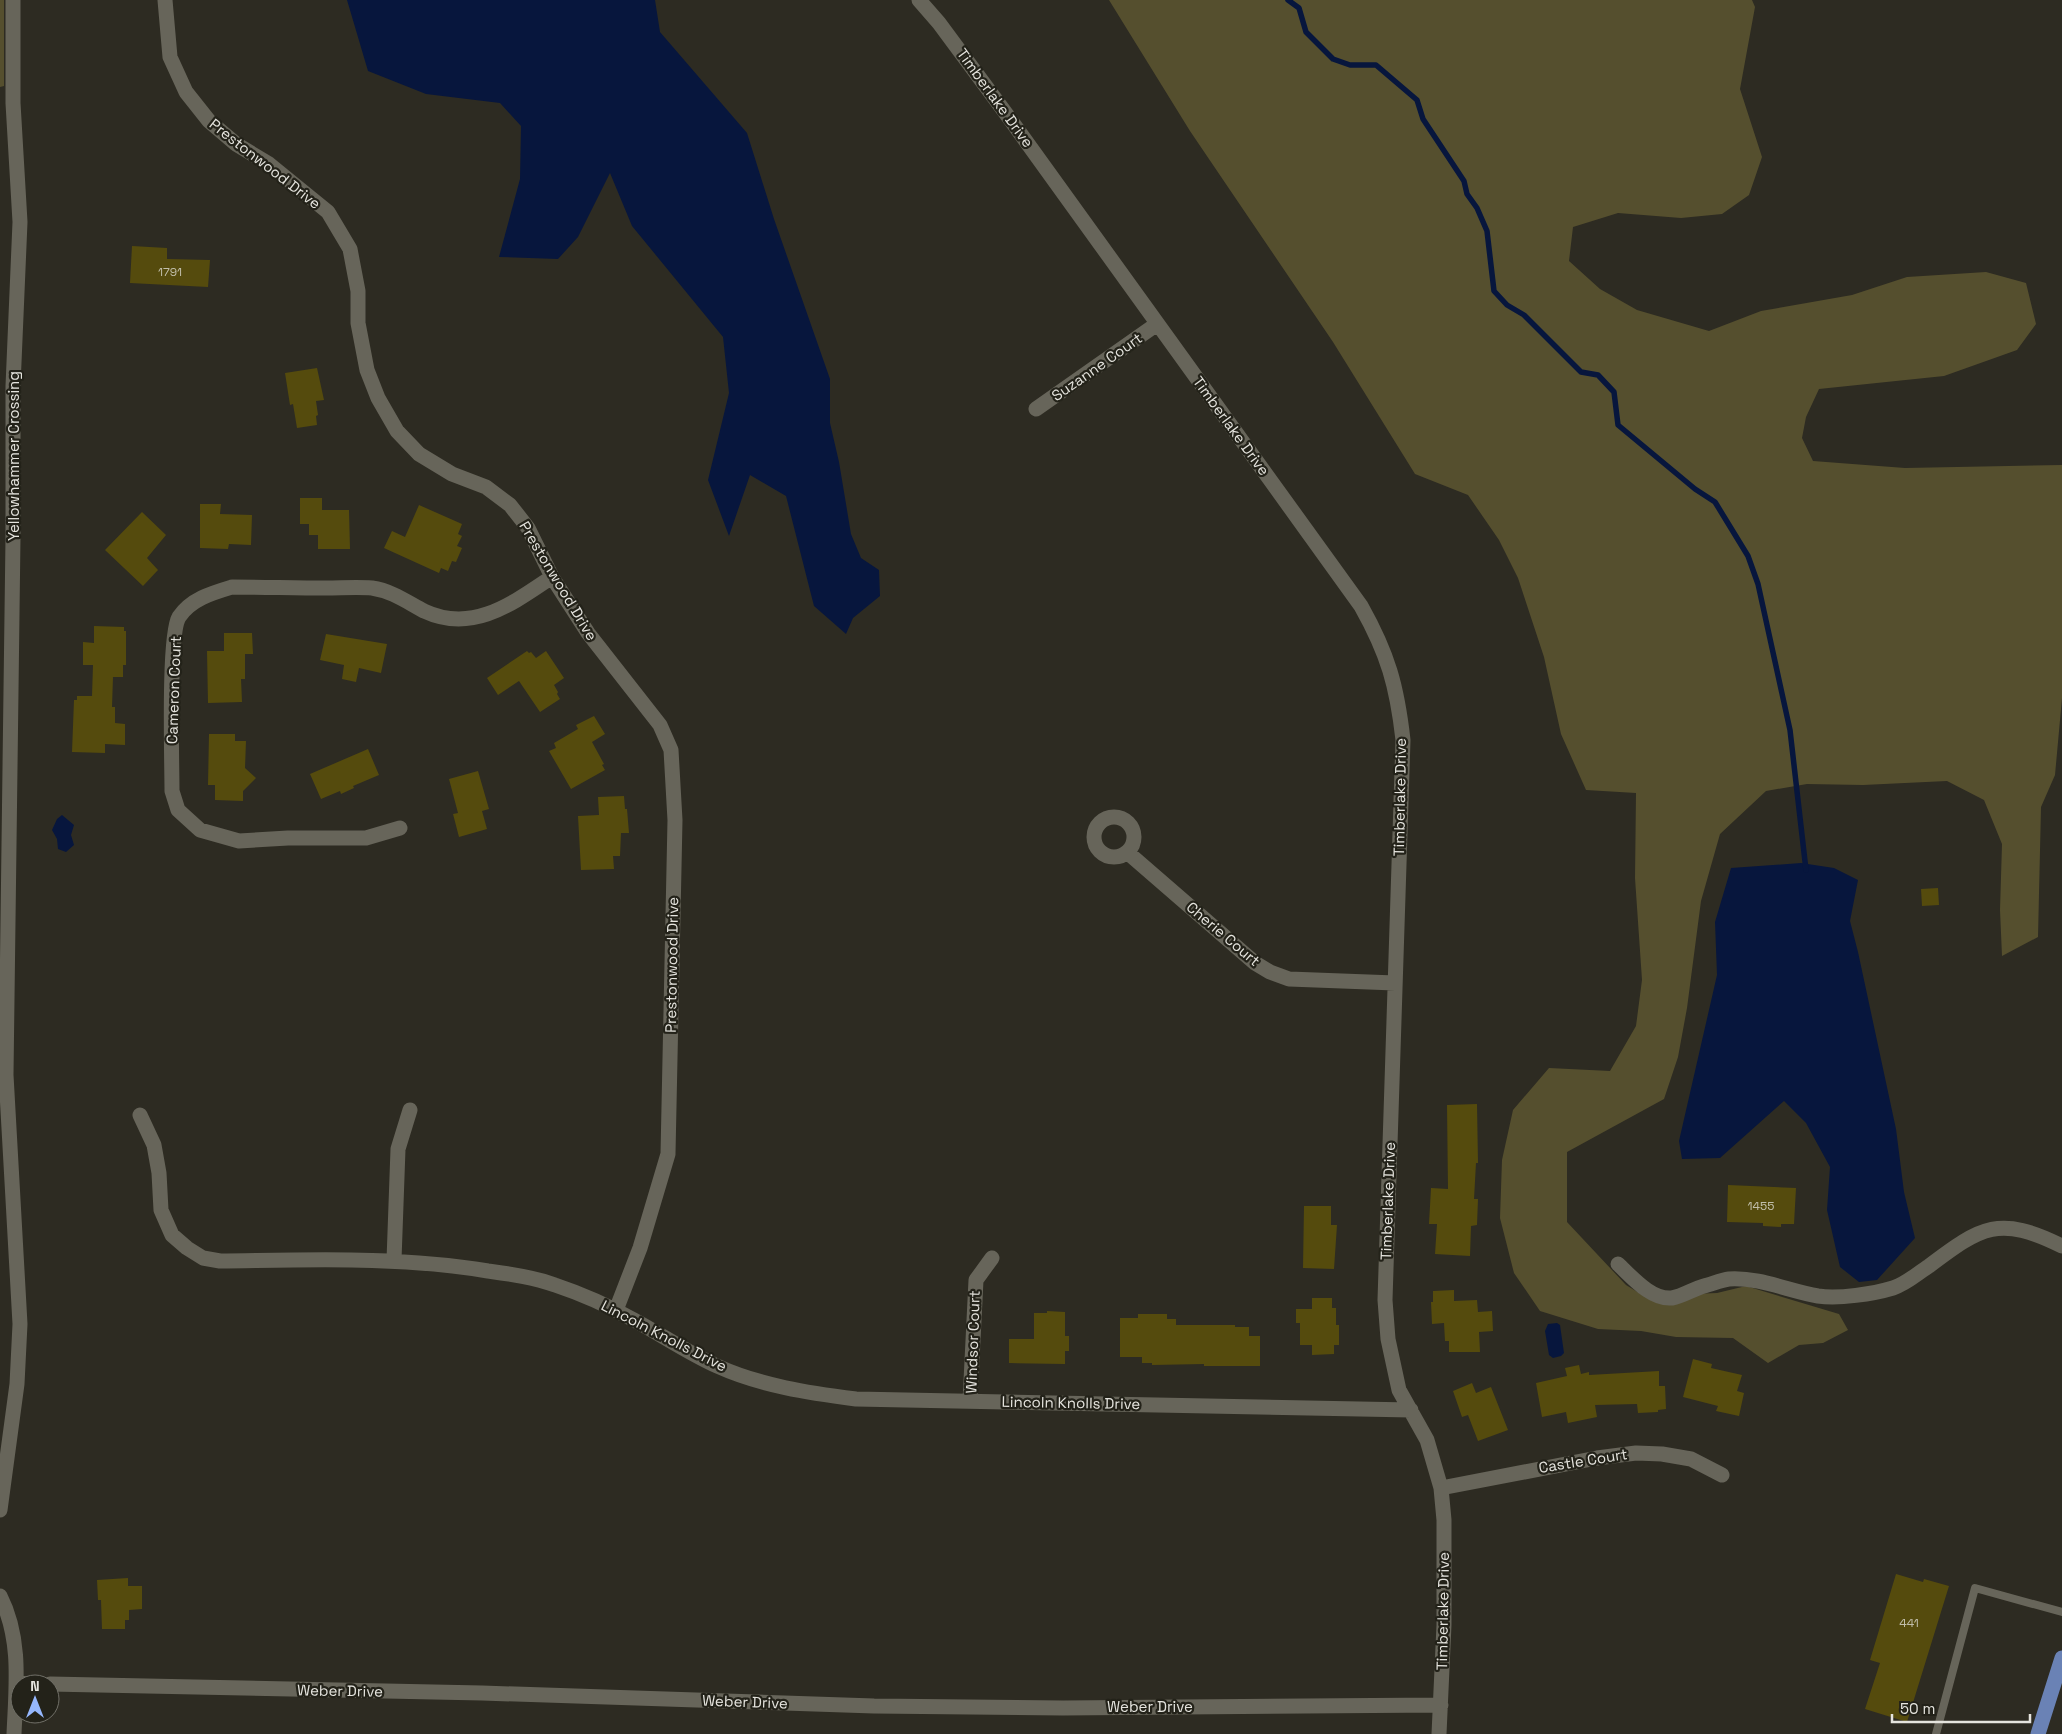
<svg xmlns="http://www.w3.org/2000/svg" width="2062" height="1734" font-family="'Space Grotesk',sans-serif">
<style>
.green{fill:#554f2e}
.water{fill:#07163d}
.lines{fill:none;stroke-linecap:round;stroke-linejoin:round}
.stream{stroke:#07163d;stroke-width:5.5}
.building{fill:#554b0d}
.lane{stroke:#67655a;stroke-width:8}
.street{stroke:#67655a;stroke-width:15}
.primary{stroke:#6a82b5;stroke-width:15}
.labels{text-anchor:middle;stroke-width:4.5;stroke-linejoin:round;paint-order:stroke}
.number-label{font-size:12px;fill:#c1beaa}
.street-label{font-size:15px;fill:#e5e4de;stroke:#232219}
</style>
<rect width="100%" height="100%" fill="#2d2b22"/>
<!-- green -->
<path class="green" d="M0,0H4V86L0,87Z
M1109,0H1752L1755,7L1740,89L1762,157L1749,195L1722,214L1681,218L1618,213L1573,227L1569,261L1600,289L1637,310L1709,331L1761,311L1852,295L1907,277L1986,272L2026,283L2036,324L2017,350L1944,376L1819,389L1806,417L1802,438L1813,461L1905,468L2062,465V698L2055,775L2041,807L2038,937L2002,956L2000,910L2002,844L1984,800L1947,781L1863,785L1807,784L1766,791L1720,834L1701,901L1687,1008L1678,1057L1664,1099L1567,1152V1222L1626,1285L1644,1296L1717,1293L1746,1286L1839,1314L1848,1330L1823,1343L1799,1345L1768,1363L1733,1338L1676,1337L1641,1331L1598,1329L1540,1311L1514,1273L1500,1218L1502,1160L1513,1110L1549,1068L1610,1071L1636,1026L1642,980L1635,878L1636,793L1586,790L1561,734L1544,657L1518,578L1499,540L1468,495L1415,474L1333,342L1190,131Z"/>
<!-- water -->
<path class="water" d="M347,0H655L660,32L747,133L774,219L830,379V423L839,462L851,534L861,558L879,570L880,596L853,618L846,634L814,606L786,496L750,475L729,536L708,480L729,393L723,337L632,226L610,173L578,237L558,259L499,257L520,179L521,126L500,103L426,94L368,71Z
M62,815L74,825L71,835L74,845L66,852L58,849L57,839L52,830L57,819Z
M1801,863L1834,868L1858,880L1850,921L1858,952L1896,1129L1904,1192L1915,1238L1877,1280L1859,1282L1840,1267L1827,1210L1830,1167L1806,1123L1784,1101L1720,1158L1682,1159L1679,1141L1717,975L1715,922L1731,868Z
M1557,1323L1560,1325L1564,1353L1561,1356L1553,1358L1549,1355L1545,1331L1548,1324Z"/>
<g class="lines">
<!-- stream -->
<path class="stream" d="M1288,0L1299,8L1306,32L1333,59L1350,65H1376L1417,100L1423,119L1464,181L1467,194L1477,208L1487,231L1494,291L1507,305L1524,315L1581,372L1598,375L1614,392L1618,425L1695,489L1715,502L1748,556L1758,584L1790,730L1806,870"/>
</g>
<!-- building -->
<path class="building" d="M132,246L167,248V259L210,260L208,287L130,283Z
M317,368L324,400L316,401L318,415L316,416L317,425L297,428L293,404L290,405L285,373Z
M300,498H322V510H349L350,549H318V535H309V524H300Z
M200,504H221L220,514L252,515L251,545L229,544L228,549L200,548Z
M419,505L462,524L458,534L462,536L457,546L462,548L456,562L452,561L448,571L441,568L439,573L384,548L392,531L405,537Z
M142,512L166,535L147,558L158,570L143,586L105,550Z
M94,626L124,627V631H126V665H123V677H113L112,707H115V723L125,724V745L105,744V753L72,752L74,700H77V696H92L93,665H83V642L94,643Z
M224,633H252L253,654H245V679H241L242,702L208,703L207,651H224Z
M326,634L387,644L381,673L359,668L356,682L342,679L344,665L320,660Z
M527,651L529,653L531,652L536,658L546,651L564,678L554,685L558,692L557,694L560,699L540,712L519,681L498,695L487,678Z
M594,716L605,734L592,742L604,764L602,765L605,770L571,789L549,751L556,748L554,743L578,729L576,725Z
M209,734H235V741H246L245,768L256,778L243,791V801L215,800V785H208Z
M368,749L379,775L353,786L354,788L341,794L340,791L321,799L310,774Z
M478,771L489,809L482,811L487,829L459,837L453,814L458,813L449,779Z
M624,796L625,809H627L629,833H621L620,856H613L614,869L581,870L578,816L599,815L598,797Z
M1938,888L1939,905L1922,906L1921,889Z
M1477,1104L1478,1163H1476L1474,1199H1478L1477,1225L1471,1226L1470,1256L1435,1254L1437,1224H1429L1431,1188L1448,1189L1447,1105Z
M1728,1185L1796,1188L1794,1224H1781V1227L1763,1226V1223L1727,1222Z
M1304,1206H1331V1225H1337L1334,1269L1303,1268Z
M1454,1290V1301L1477,1300L1478,1312L1492,1311L1493,1331L1479,1332L1480,1352H1449V1341H1445L1444,1323L1432,1324L1431,1302H1433V1291Z
M1312,1298H1332V1308H1336V1325H1339V1345H1334V1354L1312,1355V1345H1300V1323H1296V1309H1312Z
M1047,1311L1065,1312V1336H1069V1351H1065V1364L1009,1363V1339H1034V1313H1047Z
M1138,1314H1167V1319H1176V1325H1235V1327H1249V1336H1260V1366H1204V1364L1152,1365V1363H1142V1357H1120V1318H1138Z
M1693,1359L1712,1364L1711,1368L1742,1375L1737,1391L1744,1393L1739,1416L1716,1411L1718,1406L1683,1397Z
M1579,1365L1581,1374L1589,1372V1375L1659,1371V1386H1665L1666,1409L1658,1410V1412L1638,1413L1637,1404L1595,1405L1597,1417L1568,1423L1566,1412L1542,1417L1536,1383L1567,1376L1565,1368Z
M1472,1383L1476,1393L1491,1387L1508,1430L1478,1441L1468,1415L1462,1417L1453,1391Z
M1896,1574L1923,1582L1924,1579L1949,1586L1907,1722L1865,1709L1880,1663L1870,1660Z
M128,1578V1586H142V1609L129,1610V1620H125V1629H102L101,1600H98L97,1580Z"/>
<g class="lines">
<!-- lane -->
<path class="lane" d="M1936,1734L1975,1588L2062,1612"/>
<!-- street -->
<path class="street" d="M165,0L170,57L186,92L209,121L236,144L269,164L328,212L350,249L358,291V323L367,370L378,398L397,431L419,454L452,474L486,487L510,505L528,528L552,577L588,633L660,725L671,750L675,820L668,1154L640,1248L616,1310
M919,0L939,23L1010,119L1361,606C1388,654 1397,686 1403,740L1385,1300L1388,1339L1399,1390L1427,1440L1441,1488L1444,1520V1625L1439,1734
M1036,409L1157,324
M1094 837a20 20 0 1 1 40 0a20 20 0 1 1-40 0Z
M400,828L366,838H288L239,841L200,830L178,810L172,791C172,762 168,635 179,617C191,599 212,593 232,587C263,587 295,588 326,588C341,588 357,587 372,588C392,591 407,602 424,611C473,634 513,603 552,577
M1127,852L1255,963L1270,972L1289,979L1395,983
M140,1115L154,1145L159,1173L161,1210L172,1235L187,1248L203,1258L220,1261C309,1260 399,1256 488,1271C510,1274 533,1277 555,1285C582,1294 609,1306 634,1320C662,1335 688,1353 717,1366C761,1386 809,1393 856,1399L1411,1410
M394,1260L398,1149L410,1110
M1618,1264C1632,1277 1651,1300 1672,1298C1683,1296 1693,1289 1704,1286C1712,1284 1721,1280 1729,1279C1759,1277 1789,1291 1818,1296C1839,1299 1873,1294 1893,1288C1906,1284 1918,1273 1929,1266C1982,1226 1999,1215 2062,1246
M970,1401L976,1280L992,1258
M1441,1488L1597,1458L1636,1453L1662,1454L1691,1459L1722,1475
M0,1510L17,1384L20,1324L6,1075L13,537V386L20,222L13,103V0
M0,1596C22,1639 16,1687 14,1734
M16,1683L37,1684
M50,1684L482,1693L874,1706L1063,1708L1441,1705"/>
<!-- primary -->
<path class="primary" d="M2038,1734L2062,1658"/>
</g>
<g class="labels">
<!-- number labels -->
<g class="number-label">
<text x="170" y="276">1791</text>
<text x="1761" y="1210">1455</text>
<text x="1909" y="1627">441</text>
</g>
<!-- street labels -->
<g class="street-label">
<text transform="translate(995 98) rotate(54)" y="5">Timberlake Drive</text>
<text transform="translate(265 164) rotate(38)" y="5">Prestonwood Drive</text>
<text transform="translate(1097 367) rotate(-35)" y="5">Suzanne Court</text>
<text transform="translate(1231 426) rotate(54)" y="5">Timberlake Drive</text>
<text transform="translate(14 456) rotate(-90)" y="5">Yellowhammer Crossing</text>
<text transform="translate(558 581) rotate(59)" y="5">Prestonwood Drive</text>
<text transform="translate(174 690) rotate(-88)" y="5">Cameron Court</text>
<text transform="translate(1400 797) rotate(-89)" y="5">Timberlake Drive</text>
<text transform="translate(1223 934) rotate(40)" y="5">Cherie Court</text>
<text transform="translate(672 965) rotate(-89)" y="5">Prestonwood Drive</text>
<text transform="translate(1388 1201) rotate(-88)" y="5">Timberlake Drive</text>
<text transform="translate(664 1336) rotate(27)" y="5">Lincoln Knolls Drive</text>
<text transform="translate(973 1342) rotate(-88)" y="5">Windsor Court</text>
<text transform="translate(1071 1403) rotate(1)" y="5">Lincoln Knolls Drive</text>
<text transform="translate(1583 1461) rotate(-9)" y="5">Castle Court</text>
<text transform="translate(1443 1611) rotate(-89)" y="5">Timberlake Drive</text>
<text transform="translate(340 1691) rotate(1)" y="5">Weber Drive</text>
<text transform="translate(745 1702) rotate(2)" y="5">Weber Drive</text>
<text x="1150" y="1712">Weber Drive</text>
</g>
</g>
<!-- north arrow -->
<g transform="translate(35 1699)"><circle r="24" fill="#232219" stroke="#717068"/>
<path d="M0-4L9 19L0 12L-9 19Z" fill="#95b7fd"/>
<text y="-8" font-size="14" font-weight="bold" text-anchor="middle" fill="#e5e4de">N</text>
</g>
<!-- scale -->
<path d="M1892 1714v8h138v-8" fill="none" stroke="#e5e4de" stroke-width="2.5"/>
<text x="1900" y="1714" font-size="15" fill="#e5e4de" stroke="#232219" stroke-width="4" paint-order="stroke">50 m</text>
</svg>
